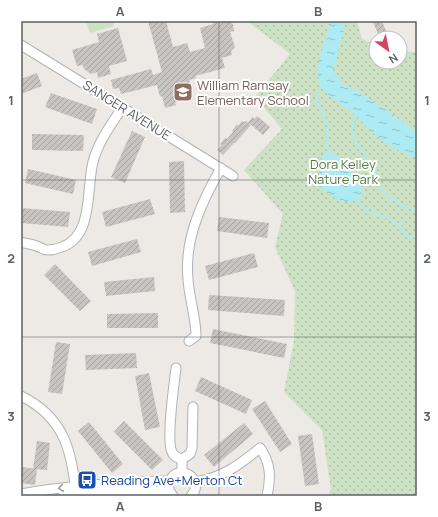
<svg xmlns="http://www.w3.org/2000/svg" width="438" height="517" font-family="Manrope,sans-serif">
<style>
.grass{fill:url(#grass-dots)}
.garden{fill:#cde2c4}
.water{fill:url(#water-ripples)}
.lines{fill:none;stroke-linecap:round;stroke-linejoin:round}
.stream{stroke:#adebf4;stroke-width:2}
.building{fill:url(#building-hatch)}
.minor-casing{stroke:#b0b3b5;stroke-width:11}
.minor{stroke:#fff;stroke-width:9}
.oneway{stroke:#9da0a1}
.grid{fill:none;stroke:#5c6163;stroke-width:1;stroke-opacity:0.55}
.labels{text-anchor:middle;stroke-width:4;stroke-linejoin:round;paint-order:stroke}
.education-label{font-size:13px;fill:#785e54;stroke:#fff;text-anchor:start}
.street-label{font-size:13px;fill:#5c6163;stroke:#fff}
.park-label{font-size:13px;fill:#4f7f3f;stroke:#fff}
.transit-label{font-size:13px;fill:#164399;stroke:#fff;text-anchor:start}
.neatline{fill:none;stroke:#5c6163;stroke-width:1.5}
.grid-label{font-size:13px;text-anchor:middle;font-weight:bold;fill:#5c6163}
</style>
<defs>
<pattern id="grass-dots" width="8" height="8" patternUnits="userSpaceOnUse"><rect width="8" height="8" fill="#cde2c4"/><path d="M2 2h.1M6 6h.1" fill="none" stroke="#aabba3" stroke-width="1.8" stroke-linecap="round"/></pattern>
<pattern id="water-ripples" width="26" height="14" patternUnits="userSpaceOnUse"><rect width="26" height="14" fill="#adebf4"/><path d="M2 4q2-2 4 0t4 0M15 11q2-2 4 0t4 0" fill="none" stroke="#90c2c9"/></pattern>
<pattern id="building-hatch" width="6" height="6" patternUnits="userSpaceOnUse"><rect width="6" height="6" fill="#c8c4c1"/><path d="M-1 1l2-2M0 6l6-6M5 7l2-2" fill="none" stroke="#a6a3a0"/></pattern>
</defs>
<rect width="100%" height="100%" fill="#ede9e5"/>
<!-- grass -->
<path class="grass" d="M247,21H357L362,39L376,44V62H400V50L417,53V496H327L331,490L322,430L284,392L294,341L295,291L275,247L283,214L244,170L282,129L255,97L290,54Z"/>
<!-- garden -->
<path class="garden" d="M86,21H113L114,26L90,33Z"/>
<!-- water -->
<path class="water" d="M329,21H344V30L333,69L343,85L354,89L370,99L417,132V158C402,153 386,145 374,134C366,127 360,119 352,112C339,101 320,95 318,75C316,58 329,37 329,21Z
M328,151C346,159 354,176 364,192L358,200L341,202L319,187V160Z"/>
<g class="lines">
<!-- stream -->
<path class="stream" d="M322,82L316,100L328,125L326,145L328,151
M355,114L352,127V135L364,153L368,166L375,173L379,187L392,199L408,208L417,209
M358,200L367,212L387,217L400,225L406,236L417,237"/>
</g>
<!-- building -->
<path class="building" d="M148,21H166L173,47L187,43L190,52L205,48L200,28L213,24L212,21H229L233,24L234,31L230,32L235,47L231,51L232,55L222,58L225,68L195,76L196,78L189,80L192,89L184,91L186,99L175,102L176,105L165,108L162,96L160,97L157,85L121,94L119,88L113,89L111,80L151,69L153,75L162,72Z
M376,21H382L386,31L378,34L373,22Z
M118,28L127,61L109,66L111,74L98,78L97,72L91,74L84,69L83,65L77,66L72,50L99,42L97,34Z
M37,73L42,86L21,94V79Z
M51,93L97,109L92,124L45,107Z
M257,116L270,127L263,135L248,122L253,117L255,119Z
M242,121L244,122L246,121L251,125L235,143H234L223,155L217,150L222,145L220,144L225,138L227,139L233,132L232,131L237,124L238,126Z
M132,131L145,137L125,183L111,177Z
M32,134L84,135L83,151L32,150Z
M184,161L185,212L170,213L169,162Z
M28,169L76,180L73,194L25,183Z
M150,199L155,214L106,227L102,212Z
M21,208L70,212L68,227L21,223Z
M219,217L269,223L267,238L217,231Z
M137,239L141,252L92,266L88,252Z
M254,253L258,267L209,280L205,266Z
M55,264L91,301L80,311L44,275Z
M154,277L155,291L106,296L104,282Z
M209,295L285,300L284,316L208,310Z
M158,313V328H107V314Z
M213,329L287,344L284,358L210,343Z
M56,342L70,344L62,394L48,392Z
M136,353L137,368L86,370L85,355Z
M149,373L160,427L145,430L135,376Z
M201,377L252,400L246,414L195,391Z
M265,401L292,444L280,452L252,409Z
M124,421L163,460L152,470L114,432Z
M89,422L123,464L112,473L78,431Z
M244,423L253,434L214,467L204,455Z
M312,434L319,484L305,486L298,436Z
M37,441L50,443L47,470L33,469Z
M21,467L37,469L35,485L21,483Z"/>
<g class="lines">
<!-- minor casing -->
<g class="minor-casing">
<path id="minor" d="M21,45L233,176
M21,242C27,244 33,244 39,247C42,248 44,250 47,250C53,250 57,249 62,247C94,236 86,188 93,162C98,142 111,125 122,108
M189,341L196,336C196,317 189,298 188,279C184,239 202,201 221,168
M176,368C174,385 166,440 172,452C174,457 178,458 182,459
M21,396C64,417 72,451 76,494
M182,473V459L190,454L192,448L193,407
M195,482C222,478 239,465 260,448C271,463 271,478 267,496
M21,494C70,485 120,482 169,481
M63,496C98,491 134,490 169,491
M173,496C169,492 167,487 170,481C177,462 207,479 191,496"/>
</g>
<!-- minor -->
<use href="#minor" class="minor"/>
</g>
<!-- one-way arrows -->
<defs><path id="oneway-chevron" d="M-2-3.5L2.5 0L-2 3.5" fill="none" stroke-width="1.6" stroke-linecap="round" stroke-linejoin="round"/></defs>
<use class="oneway" href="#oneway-chevron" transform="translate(61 488) rotate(172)"/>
<!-- grid -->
<path class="grid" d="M219,21V496M21,180H417M21,337H417"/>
<!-- icons -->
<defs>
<g id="school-square" transform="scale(1)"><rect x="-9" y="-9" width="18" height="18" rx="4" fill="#8d6e63" stroke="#fff"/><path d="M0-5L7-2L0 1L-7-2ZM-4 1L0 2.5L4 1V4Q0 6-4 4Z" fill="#fff"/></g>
<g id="bus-square" transform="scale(1)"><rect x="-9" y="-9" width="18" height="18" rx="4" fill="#1a4fb4" stroke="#fff"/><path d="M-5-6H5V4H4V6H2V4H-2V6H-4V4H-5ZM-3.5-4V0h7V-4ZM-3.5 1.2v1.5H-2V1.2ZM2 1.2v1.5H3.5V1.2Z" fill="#fff"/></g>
</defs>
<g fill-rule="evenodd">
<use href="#school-square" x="183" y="92"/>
<use href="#bus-square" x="87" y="480"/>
</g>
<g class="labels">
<!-- education labels -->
<g class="education-label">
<text x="197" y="90">William Ramsay<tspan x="197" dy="15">Elementary School</tspan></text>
</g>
<!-- street labels -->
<g class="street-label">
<text transform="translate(127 110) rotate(32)" y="5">SANGER AVENUE</text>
</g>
<!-- park labels -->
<g class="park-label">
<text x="343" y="169">Dora Kelley<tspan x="343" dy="15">Nature Park</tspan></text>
</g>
<!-- transit labels -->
<g class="transit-label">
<text x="101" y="485">Reading Ave+Merton Ct</text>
</g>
</g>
<!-- border -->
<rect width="438" height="517" fill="none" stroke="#ffffff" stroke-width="44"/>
<!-- north arrow -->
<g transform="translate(388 50) rotate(147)"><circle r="19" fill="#ffffff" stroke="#bec0c1"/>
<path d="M0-3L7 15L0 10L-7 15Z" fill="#d44463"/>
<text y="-6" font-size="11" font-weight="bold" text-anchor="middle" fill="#5c6163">N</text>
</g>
<rect x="22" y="22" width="394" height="473" class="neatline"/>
<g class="grid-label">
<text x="120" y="16">A</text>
<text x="318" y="16">B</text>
<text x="11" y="105">1</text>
<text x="427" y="105">1</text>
<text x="11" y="263">2</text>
<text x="427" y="263">2</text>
<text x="11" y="421">3</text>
<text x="427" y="421">3</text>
<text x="120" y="511">A</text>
<text x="318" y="511">B</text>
</g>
</svg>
